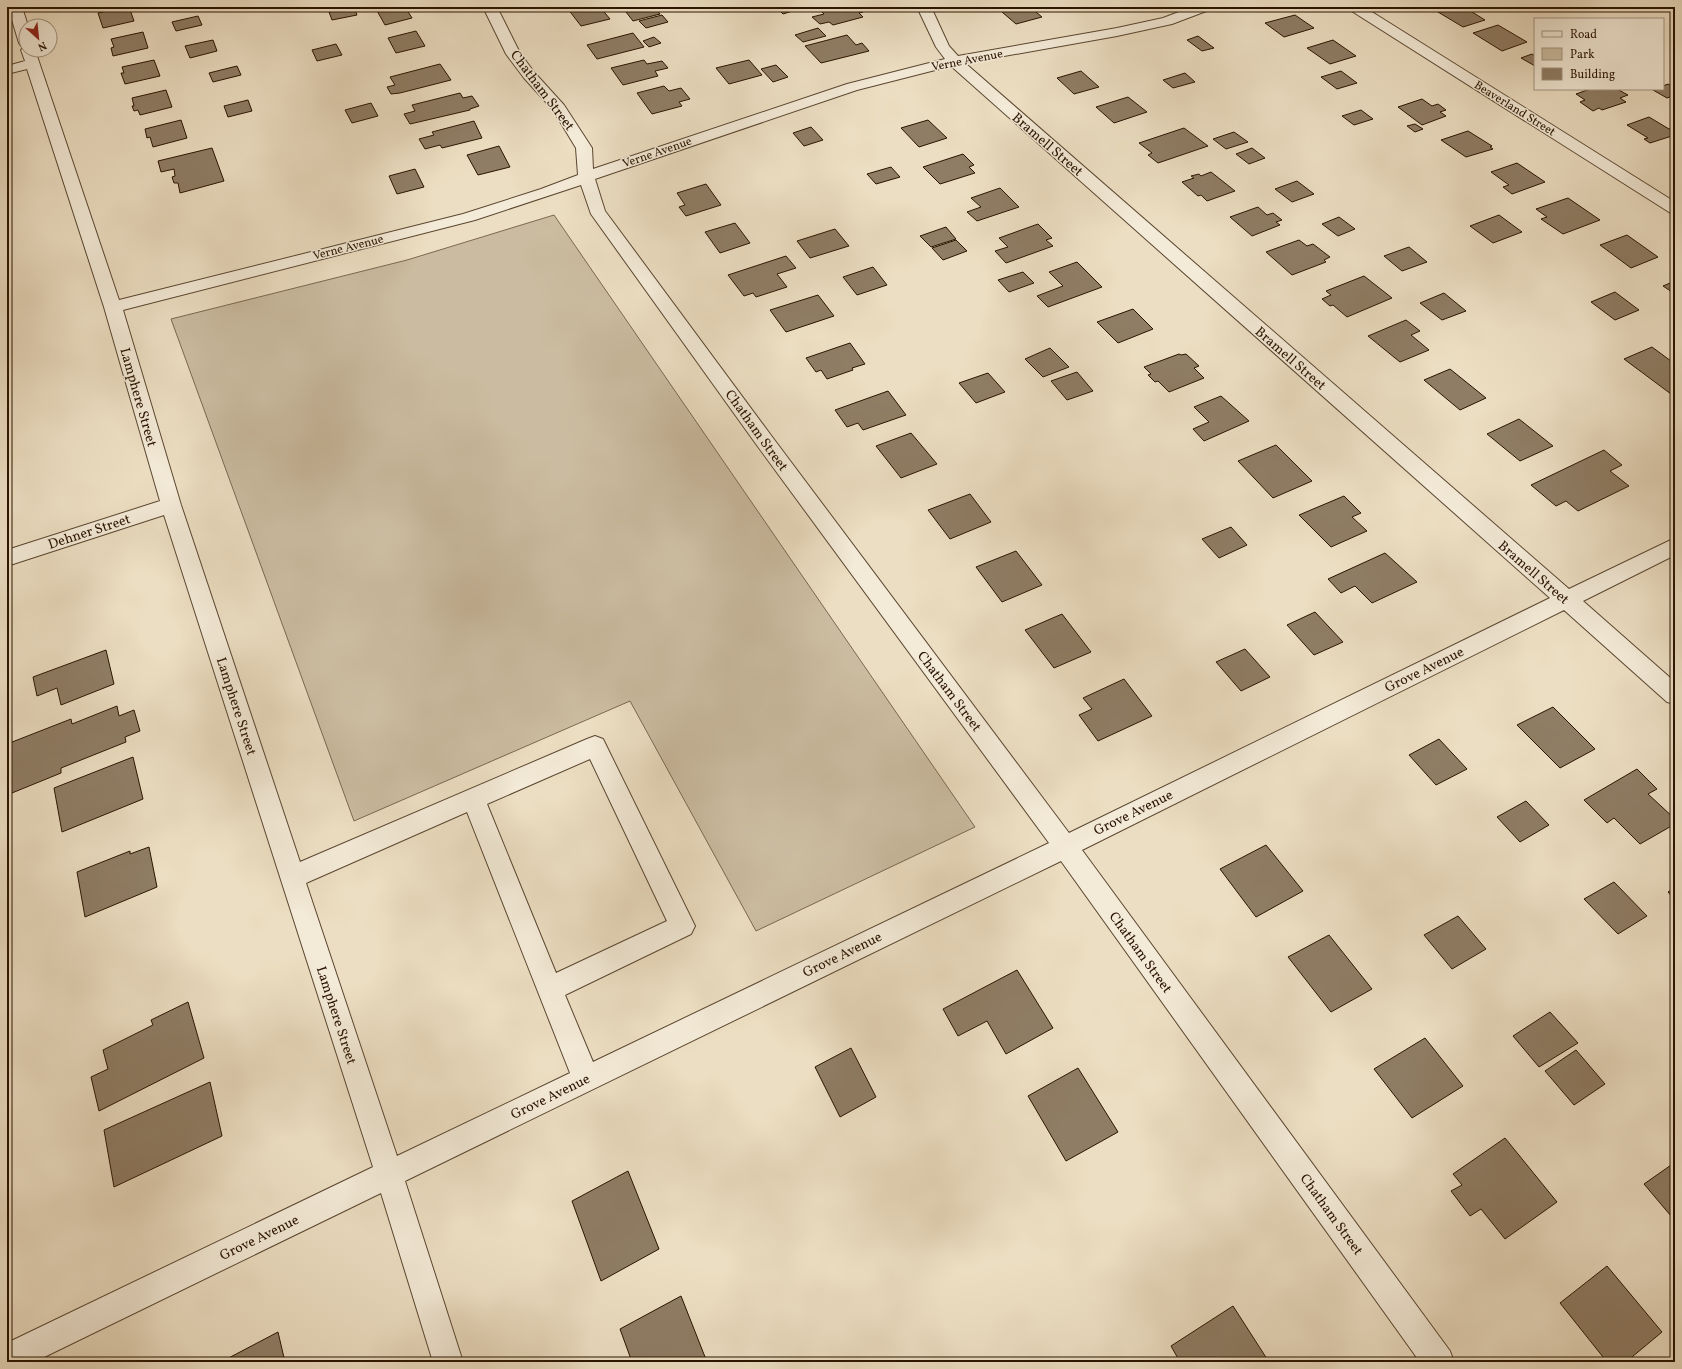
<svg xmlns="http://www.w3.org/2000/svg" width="1682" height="1369" font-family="Vollkorn,serif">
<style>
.green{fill:#cbbca1;stroke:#7a6850}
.building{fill:#8f7d65;stroke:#2a1400}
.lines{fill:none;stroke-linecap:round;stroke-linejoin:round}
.minor-casing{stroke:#5a4630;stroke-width:2}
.minor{fill:#f3ead7;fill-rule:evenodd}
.labels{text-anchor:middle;stroke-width:3;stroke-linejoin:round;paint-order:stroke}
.far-street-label{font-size:12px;fill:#2a1400;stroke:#f3ead7}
.street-label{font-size:14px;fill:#2a1400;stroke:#f3ead7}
</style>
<rect width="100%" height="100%" fill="#ecdec2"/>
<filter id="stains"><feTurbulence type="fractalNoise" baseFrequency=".005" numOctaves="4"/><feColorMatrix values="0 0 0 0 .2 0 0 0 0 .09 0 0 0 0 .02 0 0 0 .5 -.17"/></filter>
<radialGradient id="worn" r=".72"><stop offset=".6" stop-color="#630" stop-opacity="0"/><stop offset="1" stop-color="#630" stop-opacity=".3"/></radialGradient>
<!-- green -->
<path class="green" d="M554,215L975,827L756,931L630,701L354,821L171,319L407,260Z"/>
<!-- building -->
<path class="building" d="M124,7H129L134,21L103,28L98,13Z
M354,7L357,15L332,20L329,12Z
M384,7H409L410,9L407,10L412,18L385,25L376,9Z
M574,7H600L610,19L581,26L568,9Z
M648,7H655L660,14L633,21L626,12Z
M776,7H805L783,14Z
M830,7H857L863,12L859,13L863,17L833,25L829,22L820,24L812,17L824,14L820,10Z
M1018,7H1030L1042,17L1016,24L1002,12Z
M1438,7H1464L1485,20L1463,27L1433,9Z
M662,15L668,22L646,28L639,21Z
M1295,15L1314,28L1284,37L1265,23Z
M198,16L202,25L176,31L172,22Z
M1498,25L1527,42L1502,51L1473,33Z
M818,28L826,36L803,42L795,35Z
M416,31L425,46L396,53L388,38Z
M143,32L148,48L113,56L111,48L114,47L111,39Z
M633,33L644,47L597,59L587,45Z
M847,35L856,45L862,43L869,51L821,63L805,46Z
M1198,36L1214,48L1202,51L1187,40Z
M654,37L661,43L649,47L643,41Z
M213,40L217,51L190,58L185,46Z
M1333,40L1356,56L1330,64L1307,48Z
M336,44L342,55L317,61L312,50Z
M1532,54L1535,56V66L1521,58Z
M154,60L160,76L125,84L121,73H124L122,67Z
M644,60L647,64L662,61L668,68L655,71L658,76L623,85L611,68Z
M749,60L762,75L729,84L716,68Z
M440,64L451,80L400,93L391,94L387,87L395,85L390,77Z
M776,65L788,77L773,82L761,69Z
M237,66L241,75L213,82L209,73Z
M1081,71L1099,87L1074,94L1057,78Z
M1341,71L1357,83L1337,89L1321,77Z
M1185,73L1195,82L1173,88L1163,80Z
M1668,84L1675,88V95L1667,98L1653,90L1663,89V86Z
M664,86L669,91L681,88L690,99L679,102L682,106L652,114L637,93Z
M1590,89H1617L1628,95L1620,98L1626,102L1602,110L1599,108L1593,111L1580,102L1585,100L1576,94Z
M166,90L172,107L140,115L138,110L134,111L132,106H134L132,98Z
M460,93L463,98L472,96L479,106L470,109V110L410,124L404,114L415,111L412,105Z
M1128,97L1147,112L1114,123L1096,107Z
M1422,99L1432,106L1438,104L1446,110L1440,112L1446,116L1422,125L1398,107Z
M248,100L252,111L228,117L224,106Z
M371,103L378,116L352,123L345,110Z
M1361,110L1373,119L1354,125L1342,116Z
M1649,117L1669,129L1673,128L1675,129V135L1650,143L1644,139L1648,138L1627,125Z
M181,120L187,138L153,147L150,137L147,138L145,129Z
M928,120L947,138L919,147L901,128Z
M474,121L482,138L442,148L440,145L425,149L419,139L434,135L432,132Z
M1415,124L1423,129L1415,132L1407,126Z
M811,127L823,140L804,146L793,133Z
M1184,128L1208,146L1158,163L1148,155L1152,153L1139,143Z
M1468,131L1492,146L1490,147L1493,149L1466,157L1441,140Z
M1234,132L1248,142L1226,149L1213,139Z
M499,146L510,167L478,175L467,155Z
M212,148L224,181L180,193L178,183H174L172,177L175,176L174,169L161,172L158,161Z
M1252,148L1265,158L1249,164L1236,154Z
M963,154L974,165L969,167L975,173L940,184L923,167Z
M1517,163L1545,182L1512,194L1503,187L1509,185L1491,172Z
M891,167L900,177L876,184L867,174Z
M415,169L424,187L397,194L389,176Z
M1211,172L1235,191L1207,201L1201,195L1198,196L1182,182L1194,178L1191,176L1199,174L1201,176Z
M1297,181L1314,194L1292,202L1275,189Z
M706,184L721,205L686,216L679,207L685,205L677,193Z
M1000,188L1019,207L977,221L967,212L981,207L971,198Z
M1568,198L1600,220L1563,234L1541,219L1547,217L1536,209Z
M1258,207L1267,215L1273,213L1282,220L1276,222L1280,225L1252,236L1230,217Z
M1499,215L1522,232L1493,243L1470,226Z
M1339,217L1355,229L1338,236L1322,224Z
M735,223L750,243L720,253L705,232Z
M1038,224L1052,238L1046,240L1053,246L1006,263L995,251L1008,247L999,238Z
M946,227L956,239L931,247L920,236Z
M835,229L849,246L810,258L797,241Z
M1627,235L1658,257L1631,268L1600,245Z
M956,240L967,251L943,260L932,248Z
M1299,240L1307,246L1313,244L1330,257L1324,260L1326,262L1292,275L1266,252Z
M1409,247L1427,262L1402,271L1384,256Z
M786,256L796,268L777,274L787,287L756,297L753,293L744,296L728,275Z
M1077,262L1102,287L1048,307L1037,296L1063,286L1049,272Z
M873,267L887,285L857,295L843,277Z
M1023,272L1034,283L1009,292L998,280Z
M1364,276L1392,298L1347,317L1333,305L1330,306L1322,299L1331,295L1326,291Z
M1675,281V294L1663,286Z
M1615,292L1639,310L1615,320L1591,302Z
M1444,293L1466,311L1442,320L1420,303Z
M818,295L834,316L786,332L770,310Z
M1133,309L1153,329L1118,343L1097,322Z
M1406,320L1420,331L1411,335L1429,350L1400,362L1368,336Z
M850,343L865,364L852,368L853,370L827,379L821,370L816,372L806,358Z
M1652,347L1675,364V397L1624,359Z
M1050,348L1069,367L1043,377L1025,359Z
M1179,354L1181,355L1186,354L1199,366L1194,368L1204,378L1169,392L1158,381L1155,382L1148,375L1151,374L1144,367Z
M1450,369L1486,398L1460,410L1424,380Z
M1077,372L1093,391L1067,400L1051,381Z
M988,373L1005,392L976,403L959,383Z
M888,391L906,415L863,430L858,423L847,427L835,410Z
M1221,396L1249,421L1204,441L1193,429L1209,422L1194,407Z
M1519,419L1553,446L1520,461L1487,434Z
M911,433L937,464L901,478L876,446Z
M1276,445L1312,481L1273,498L1238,461Z
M1604,450L1622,465L1610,471L1629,486L1578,511L1566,501L1556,506L1531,485Z
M970,494L991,522L950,539L928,510Z
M1344,496L1361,513L1352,517L1367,531L1331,547L1299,515Z
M1231,527L1247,545L1219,558L1202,539Z
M1016,551L1042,585L1002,602L976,567Z
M1385,553L1417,582L1372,603L1355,586L1341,593L1328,579Z
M1315,612L1343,642L1314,655L1287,625Z
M1062,614L1091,652L1054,668L1025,630Z
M1245,649L1270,677L1241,691L1216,662Z
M106,650L114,684L61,705L57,688L37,696L33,677Z
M1124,679L1152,716L1098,741L1079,715L1092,709L1083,698Z
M117,706L119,716L134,710L140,731L125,737L126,742L61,768V773L7,795V744L71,719L72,724Z
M1553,707L1595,749L1560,768L1517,725Z
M1439,739L1467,769L1436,785L1409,755Z
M133,757L143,799L62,832L54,788Z
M1637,769L1657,789L1648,794L1675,819V824L1640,844L1614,818L1607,823L1584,800Z
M1526,801L1549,825L1520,842L1497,817Z
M1266,845L1303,891L1256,917L1220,869Z
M149,847L157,887L85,917L77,872L130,851V854Z
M1614,882L1647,916L1618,934L1584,899Z
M1675,888V900L1668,892Z
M1458,916L1486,949L1452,969L1424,935Z
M1329,935L1372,989L1331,1012L1288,957Z
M1017,970L1053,1028L1006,1054L987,1021L958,1036L943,1009Z
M188,1002L204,1058L99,1111L91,1077L108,1069L103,1050L153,1025L151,1020Z
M1550,1012L1578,1043L1539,1067L1513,1036Z
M1425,1038L1463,1086L1412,1118L1374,1069Z
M851,1048L876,1097L840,1117L815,1067Z
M1576,1050L1605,1084L1574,1105L1545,1071Z
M1078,1068L1118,1132L1066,1161L1028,1096Z
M210,1082L222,1136L114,1187L104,1130Z
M1505,1138L1557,1202L1505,1239L1481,1209L1470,1216L1451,1191L1462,1185L1453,1174Z
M1674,1163L1675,1213L1671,1216L1644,1184Z
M628,1171L659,1249L601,1281L572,1201Z
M1607,1266L1662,1332L1626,1362H1607L1560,1303Z
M681,1296L707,1362H632L620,1329Z
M1233,1306L1269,1362H1180L1171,1346Z
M278,1332L285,1362H221Z"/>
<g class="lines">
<!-- minor casing -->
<g class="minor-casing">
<path id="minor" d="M8,7H22L28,26H26V50H35L119,300L463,214L541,189L578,175L576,148L553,110L524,78L506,54L483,7H497L520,53L534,72L564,105L592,148L593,169L847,84L945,59L936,47L917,7H931L949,46L958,56L1117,28L1163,18L1192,7H1211L1209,10L1172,24L1117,36L965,63L1569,589L1675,538V555L1583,601L1675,682V704L1667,702L1564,610L1082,850L1450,1351L1454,1362H1420L1061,861L405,1181L463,1362H433L381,1193L34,1362H7V1343L373,1167L164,515L7,566V550L160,501L104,307L27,69L7,74V66L25,61L21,50L24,47L21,46L19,43ZM951,66L1550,598L1069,833L770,434L605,211L595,179L857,90ZM581,185L591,214L756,444L1049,843L593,1062L565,995L691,934L695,926L603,739L595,736L587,739L300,862L181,505L123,310L475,220ZM590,759L667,921L556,973L487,804ZM467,812L570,1073L397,1156L306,883Z
M1348,7H1364L1675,202V214L1669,212L1350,10Z"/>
</g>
<!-- minor -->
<use href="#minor" class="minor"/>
</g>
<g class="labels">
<!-- far-street labels -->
<g class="far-street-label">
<text transform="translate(967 60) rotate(-11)" y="4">Verne Avenue</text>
<text transform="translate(1515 108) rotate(32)" y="4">Beaverland Street</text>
<text transform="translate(657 152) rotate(-19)" y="4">Verne Avenue</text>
<text transform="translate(348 247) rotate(-14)" y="4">Verne Avenue</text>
</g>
<!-- street labels -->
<g class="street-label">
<text transform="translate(543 90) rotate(53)" y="5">Chatham Street</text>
<text transform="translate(1048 144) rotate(41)" y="5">Bramell Street</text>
<text transform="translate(1291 358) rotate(41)" y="5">Bramell Street</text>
<text transform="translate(139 397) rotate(74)" y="5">Lamphere Street</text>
<text transform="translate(757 430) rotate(54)" y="5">Chatham Street</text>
<text transform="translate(89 531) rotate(-18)" y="5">Dehner Street</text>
<text transform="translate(1534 572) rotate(41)" y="5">Bramell Street</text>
<text transform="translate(1424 669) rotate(-26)" y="5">Grove Avenue</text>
<text transform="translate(950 691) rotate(53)" y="5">Chatham Street</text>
<text transform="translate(237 706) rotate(72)" y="5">Lamphere Street</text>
<text transform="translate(1133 812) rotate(-26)" y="5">Grove Avenue</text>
<text transform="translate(1141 952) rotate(54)" y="5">Chatham Street</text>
<text transform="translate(842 954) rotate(-26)" y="5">Grove Avenue</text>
<text transform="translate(337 1015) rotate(72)" y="5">Lamphere Street</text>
<text transform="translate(550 1096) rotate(-26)" y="5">Grove Avenue</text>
<text transform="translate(1332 1214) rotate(54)" y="5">Chatham Street</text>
<text transform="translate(259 1237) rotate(-26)" y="5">Grove Avenue</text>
</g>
</g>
<!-- margin -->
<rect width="1682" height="1369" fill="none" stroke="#ecdec2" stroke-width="24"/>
<rect x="8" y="8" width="1666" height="1353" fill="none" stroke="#2a1400" stroke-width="2"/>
<rect x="12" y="12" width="1658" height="1345" fill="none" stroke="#2a1400"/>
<!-- legend -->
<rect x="1534" y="18" width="130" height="72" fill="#f3ead7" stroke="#a39481"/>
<rect x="1542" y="31" width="20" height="6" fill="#f3ead7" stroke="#a39481"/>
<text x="1570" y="38" font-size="12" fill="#2a1400">Road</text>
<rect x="1542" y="48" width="20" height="12" fill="#cbbca1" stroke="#a39481"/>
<text x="1570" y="58" font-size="12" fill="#2a1400">Park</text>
<rect x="1542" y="68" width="20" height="12" fill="#8f7d65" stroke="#a39481"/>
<text x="1570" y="78" font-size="12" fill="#2a1400">Building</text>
<!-- north arrow -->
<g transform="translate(38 38) rotate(153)"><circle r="19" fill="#f3ead7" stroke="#a39481"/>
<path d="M0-3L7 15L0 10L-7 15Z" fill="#8f2418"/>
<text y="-6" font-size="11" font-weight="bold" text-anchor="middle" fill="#2a1400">N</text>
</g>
<rect width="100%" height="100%" filter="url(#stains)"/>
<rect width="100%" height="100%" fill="url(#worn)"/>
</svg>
